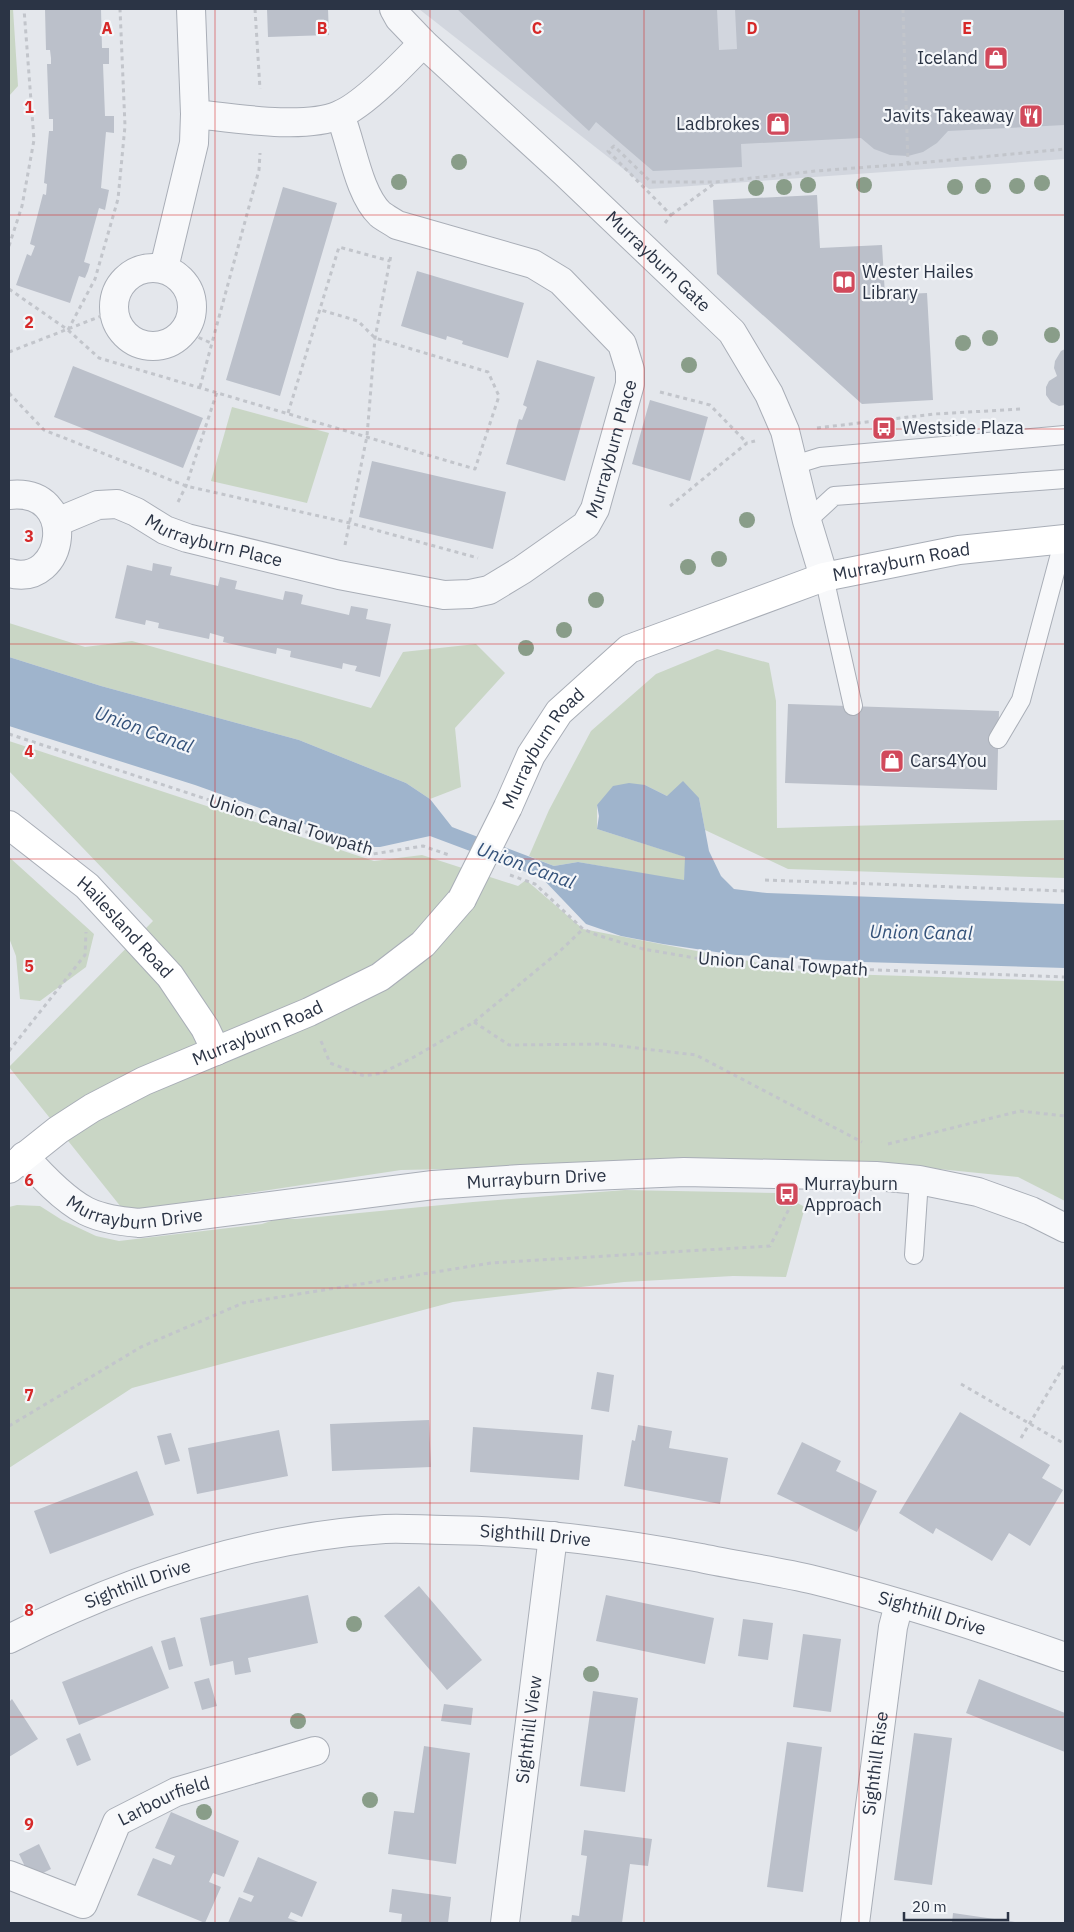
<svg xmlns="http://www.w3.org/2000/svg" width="1074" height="1932" font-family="'IBM Plex Sans',sans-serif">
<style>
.built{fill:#d2d6de}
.green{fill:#c9d6c5}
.water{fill:#9fb4cc}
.building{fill:#bbc0ca}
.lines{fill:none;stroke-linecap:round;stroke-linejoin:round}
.lane-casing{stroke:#a9aeb7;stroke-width:20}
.street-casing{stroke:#a9aeb7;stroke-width:30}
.secondary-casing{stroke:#a9aeb7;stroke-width:30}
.path{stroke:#c2c5cb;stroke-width:3;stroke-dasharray:4 4;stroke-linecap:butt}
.lane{stroke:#f7f8fa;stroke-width:18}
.street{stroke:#f7f8fa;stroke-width:28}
.secondary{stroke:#fff;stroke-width:28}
.secondary-bridge-casing{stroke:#a9aeb7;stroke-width:30;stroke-linecap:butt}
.secondary-bridge{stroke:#fff;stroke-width:28}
.tree{fill:#899d89}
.grid{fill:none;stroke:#d62828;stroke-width:1;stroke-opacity:0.55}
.labels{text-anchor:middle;stroke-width:4.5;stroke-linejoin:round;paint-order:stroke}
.poi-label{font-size:18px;fill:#2b3445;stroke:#f4f6f9;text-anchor:start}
.street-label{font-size:18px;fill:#2b3445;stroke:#f4f6f9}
.water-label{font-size:19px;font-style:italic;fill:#34527a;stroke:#f4f6f9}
.grid-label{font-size:16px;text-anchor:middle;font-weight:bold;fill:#d62828;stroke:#f4f6f9;stroke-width:4.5;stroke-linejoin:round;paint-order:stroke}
</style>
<rect width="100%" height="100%" fill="#e4e7ec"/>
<!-- built -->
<path class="built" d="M419,9H1065V159L649,189Z"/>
<!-- green -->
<path class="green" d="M9,9H13L18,86L9,96Z
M232,407L329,433L307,503L211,481Z
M9,623L85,647L132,641L371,708L403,652L476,644L505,673L455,728L461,787L430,799L406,783L299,740L101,686L9,657Z
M717,649L769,663L776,701L777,828L1065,820V878L788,869L705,830L699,798L667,796L645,785L597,805V829L686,857L684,881L578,862L554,866L529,856L549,810L591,731L656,674Z
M9,741L374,861L422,855L518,886L526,880L583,929L810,973L1065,981V1201L1018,1177L859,1161L401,1170L125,1212L9,1067L153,921L9,771Z
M9,857L94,934L86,967L40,1001L20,999L16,956L9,938Z
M625,1190L778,1193L805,1207L786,1277L733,1276L624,1282L453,1302L132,1388L9,1468V1207L17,1205L40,1206L62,1220L96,1236L119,1241L262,1224L277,1219H297L473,1202Z"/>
<!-- water -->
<path class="water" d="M9,657L101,686L299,740L406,783L430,799L452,827L554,866L578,862L684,880L685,857L597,829L599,816L597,805L613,786L629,783L645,785L667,796L683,781L699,798L709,851L721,876L734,889L767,893L1065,904V968L863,962L736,955L663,944L621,936L586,924L542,878L430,836L380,847H369L195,785L9,726Z"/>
<!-- building -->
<path class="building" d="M45,9H101L102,48H109V64H103L105,116H114V133L106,132L101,188L109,190L105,210L99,208L84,262L90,264L88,271L85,278L79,276L70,303L16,285L27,254L31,256L35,246L30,244L43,194L46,195L47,184L44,183L49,131H53V119H49L47,64H51V58L50,50H46Z
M267,9H328L329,35L268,37Z
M457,9H717L719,50L737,49L735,9H1065V125L948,131L937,143L923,152L908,156L890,155L874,149L861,138L741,144L742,167L653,171L596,122L589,131Z
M283,187L337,203L280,396L226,380Z
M817,195L820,248L882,245L885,295L927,293L933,400L862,404L717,274L713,200Z
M417,271L524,303L508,358L462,344L463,341L447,336L446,340L401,326Z
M1065,349V405L1059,406L1051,402L1046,395V387L1049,381L1057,376L1054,368L1055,361L1061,351Z
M537,360L595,377L565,481L506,464L519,419L522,420L527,407L523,405Z
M73,366L203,418L183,468L54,417Z
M650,400L708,417L690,481L632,464Z
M372,461L506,492L493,549L359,517Z
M153,563L172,567L170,575L218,586L220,577L237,581L235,589L283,600L285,591L297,593L303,595L301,604L349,615L351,606L368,609L366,619L391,624L380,677L355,671L357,666L351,665L343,663L342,669L290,657L291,651L277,648L276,654L223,642L224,637L210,633L209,639L158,628L159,623L146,620L145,625L115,618L127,565L152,571Z
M788,704L999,711L997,790L785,783Z
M597,1372L614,1375L609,1412L591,1409Z
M960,1412L1050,1465L1042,1478L1063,1490L1030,1546L1009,1533L992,1561L936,1528L933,1534L899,1513Z
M429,1420L431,1467L332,1471L330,1424Z
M638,1425L672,1431L669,1448L728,1458L720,1504L624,1486L632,1440L635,1441Z
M473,1427L583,1435L579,1480L470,1472Z
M279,1430L288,1476L197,1494L188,1448Z
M171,1433L180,1461L165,1465L157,1436Z
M802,1442L841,1461L836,1471L877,1491L857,1532L777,1494Z
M137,1471L154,1515L50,1554L34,1511Z
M419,1586L482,1660L447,1690L384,1616Z
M308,1595L318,1643L248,1658L251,1672L235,1675L233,1661L210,1666L200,1618Z
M606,1595L714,1618L705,1664L596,1641Z
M743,1619L773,1623L768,1660L738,1656Z
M803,1634L841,1639L831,1712L793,1707Z
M175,1637L183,1666L169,1670L161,1641Z
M152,1646L169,1688L79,1725L62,1682Z
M209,1678L217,1706L202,1710L194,1682Z
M979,1679L1065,1713V1752L966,1713Z
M593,1691L638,1698L625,1792L580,1786Z
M12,1699L38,1739L9,1757V1702Z
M444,1704L473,1708L471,1725L441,1721Z
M80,1733L91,1760L77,1766L66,1739Z
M914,1733L952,1738L932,1885L894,1880Z
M787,1742L822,1747L803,1892L767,1887Z
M424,1746L470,1753L456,1864L388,1854L394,1811L414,1813Z
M171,1812L239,1841L224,1877L213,1873L209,1882L221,1887L205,1923L137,1895L153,1858L171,1865L175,1856L155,1848Z
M584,1830L652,1839L648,1866L630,1864L622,1923H571L572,1915L579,1916L587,1856L581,1855Z
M39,1844L51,1869L31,1879L19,1854Z
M258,1857L317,1882L302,1917L291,1912L288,1918L301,1923H228L239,1897L251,1902L254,1896L243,1892Z
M392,1889L451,1897L448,1923H401L402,1914L389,1912Z
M953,1913L1015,1922V1923H952Z"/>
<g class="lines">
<!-- lane casing -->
<g class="lane-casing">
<path id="lane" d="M794,465L820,457L1065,435
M807,521L834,496L1065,479
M824,577L853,706
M998,739L1021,700L1064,539
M914,1255L919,1180"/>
</g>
<!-- street casing -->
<g class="street-casing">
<g id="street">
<path d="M191,9L195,114C233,118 304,130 339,115C364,105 404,63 423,43"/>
<path id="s1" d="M394,9L399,18L423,43L565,173L732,332L769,394L785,431L807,521L824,577"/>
<circle cx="153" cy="307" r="39"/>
<path d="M164,268L194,143L195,114"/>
<path d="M9,495C80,487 66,589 9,573"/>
<path id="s2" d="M57,522L98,505L117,504L136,512L165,530L187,538L339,575L444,595L470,594L489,590L522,570L586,525L595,509L630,384V370L622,344L561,281L533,264L397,225C391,221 385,218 380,214C358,193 352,144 340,115"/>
<path id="s3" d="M24,1156C40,1174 63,1199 86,1211C102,1219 121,1221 139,1223L433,1185L521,1179L684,1172L876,1176L919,1180L978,1192L1031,1211L1065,1228"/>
<path id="s4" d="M9,1639C126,1580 253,1537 385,1529C405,1528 425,1530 445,1530C532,1531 616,1542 701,1558C738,1566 777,1571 814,1580C899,1601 983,1628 1065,1657"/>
<path id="s5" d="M9,1875L83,1904L117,1822L176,1792L315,1751"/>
<path id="s6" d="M505,1923L553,1536"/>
<path id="s7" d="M855,1923L893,1627L899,1604"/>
</g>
</g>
<!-- secondary casing -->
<g class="secondary-casing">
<g id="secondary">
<path id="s8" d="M508,807L531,755L559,712L629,649L824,577L959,550L1065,539"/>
<path id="s9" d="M9,825L87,886L170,976L205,1028L216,1051"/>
<path id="s10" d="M9,1169L58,1130L92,1108L144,1081L309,1012L380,977L423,944L462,899"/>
</g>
</g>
<!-- path -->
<path class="path" d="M255,9L260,89
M903,9L908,164
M671,215L715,183
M665,223L671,215L608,151L614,146L651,182H716L816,171L908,164L1065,149
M9,246L22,206L34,140L24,9
M9,289L68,330L99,358L475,469L499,396L488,372L375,338L358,321L321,310
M68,330L95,279L118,199L125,126L120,9
M184,331L211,343
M9,352L114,311
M200,387L259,170L260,153
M660,392L710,405L747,443
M9,393L44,430L186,486L350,523L478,558
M288,413L339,247L390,261
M817,428L934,414L1022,409
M178,502L186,486L217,392
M670,506L747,443L755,441
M345,545L367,436L375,338L391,255
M9,734L373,854L423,846L449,855
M510,875L535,884L583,929L597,935L643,949L701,959L744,965L1065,977
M765,880L1065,891
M474,1022L509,1045L603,1044L696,1055L862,1142
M321,1041L330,1063L364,1076L382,1073L414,1057L474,1022L561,950L583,929
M9,1051L85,955L86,932
M888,1144L1020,1111L1065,1116
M961,1384L1065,1444
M9,1426L141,1347L243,1303L491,1263L770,1246L791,1205
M1021,1438L1065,1364"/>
<!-- lane -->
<use href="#lane" class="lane"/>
<!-- street -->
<use href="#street" class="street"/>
<!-- secondary -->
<use href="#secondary" class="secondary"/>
<!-- secondary-bridge casing -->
<g class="secondary-bridge-casing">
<path id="secondary-bridge" d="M462,899L508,807"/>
</g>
<!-- secondary-bridge -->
<use href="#secondary-bridge" class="secondary-bridge"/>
</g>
<!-- trees -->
<g class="tree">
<circle cx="459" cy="162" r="8"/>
<circle cx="399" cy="182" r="8"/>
<circle cx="1042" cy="183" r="8"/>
<circle cx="808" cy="185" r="8"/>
<circle cx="864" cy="185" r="8"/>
<circle cx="983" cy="186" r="8"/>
<circle cx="1017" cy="186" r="8"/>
<circle cx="784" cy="187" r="8"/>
<circle cx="955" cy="187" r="8"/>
<circle cx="756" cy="188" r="8"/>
<circle cx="1052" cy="335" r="8"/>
<circle cx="990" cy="338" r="8"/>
<circle cx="963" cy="343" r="8"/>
<circle cx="689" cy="365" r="8"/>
<circle cx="747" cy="520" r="8"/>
<circle cx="719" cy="559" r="8"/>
<circle cx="688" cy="567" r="8"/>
<circle cx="596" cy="600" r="8"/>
<circle cx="564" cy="630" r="8"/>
<circle cx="526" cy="648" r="8"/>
<circle cx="354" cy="1624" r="8"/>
<circle cx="591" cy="1674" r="8"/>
<circle cx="298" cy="1721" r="8"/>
<circle cx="370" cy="1800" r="8"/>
<circle cx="204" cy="1812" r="8"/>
</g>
<!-- grid -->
<path class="grid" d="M215,9V1923M430,9V1923M644,9V1923M859,9V1923M9,215H1065M9,429H1065M9,644H1065M9,859H1065M9,1073H1065M9,1288H1065M9,1503H1065M9,1717H1065"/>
<!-- icons -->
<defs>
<g id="shop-square" transform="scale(1.25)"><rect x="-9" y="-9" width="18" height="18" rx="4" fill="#d1495b" stroke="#f4f6f9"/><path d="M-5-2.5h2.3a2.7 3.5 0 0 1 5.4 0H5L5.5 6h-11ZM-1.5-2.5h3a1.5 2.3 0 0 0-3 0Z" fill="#fff"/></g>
<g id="restaurant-square" transform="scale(1.25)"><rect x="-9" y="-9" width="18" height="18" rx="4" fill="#d1495b" stroke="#f4f6f9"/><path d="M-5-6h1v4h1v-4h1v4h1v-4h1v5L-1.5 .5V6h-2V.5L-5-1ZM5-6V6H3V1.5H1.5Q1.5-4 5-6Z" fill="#fff"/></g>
<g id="library-square" transform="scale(1.25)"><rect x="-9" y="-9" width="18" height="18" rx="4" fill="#d1495b" stroke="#f4f6f9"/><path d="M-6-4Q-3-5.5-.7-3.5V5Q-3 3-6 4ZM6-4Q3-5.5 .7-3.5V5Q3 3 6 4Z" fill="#fff"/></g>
<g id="bus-square" transform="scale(1.25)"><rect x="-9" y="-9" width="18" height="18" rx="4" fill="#d1495b" stroke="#f4f6f9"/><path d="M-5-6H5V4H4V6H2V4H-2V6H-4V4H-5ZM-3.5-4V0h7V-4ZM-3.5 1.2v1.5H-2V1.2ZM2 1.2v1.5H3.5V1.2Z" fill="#fff"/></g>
</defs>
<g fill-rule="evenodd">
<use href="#shop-square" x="996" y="58"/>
<use href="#restaurant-square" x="1031" y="116"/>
<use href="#shop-square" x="778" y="124"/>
<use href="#library-square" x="844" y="282"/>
<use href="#bus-square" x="884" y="428"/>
<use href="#shop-square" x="892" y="761"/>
<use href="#bus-square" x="787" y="1194"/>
</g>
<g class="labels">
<!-- poi labels -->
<g class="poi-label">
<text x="978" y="64" text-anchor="end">Iceland</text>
<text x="1014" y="122" text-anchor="end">Javits Takeaway</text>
<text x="760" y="130" text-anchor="end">Ladbrokes</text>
<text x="862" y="278">Wester Hailes<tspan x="862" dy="21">Library</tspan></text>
<text x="902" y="434">Westside Plaza</text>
<text x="910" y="767">Cars4You</text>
<text x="804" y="1190">Murrayburn<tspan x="804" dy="21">Approach</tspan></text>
</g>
<!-- street labels -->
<g class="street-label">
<text dy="6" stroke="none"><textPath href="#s1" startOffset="366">Murrayburn Gate</textPath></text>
<text dy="6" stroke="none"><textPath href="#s2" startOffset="648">Murrayburn Place</textPath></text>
<text dy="6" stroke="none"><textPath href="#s2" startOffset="168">Murrayburn Place</textPath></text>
<text dy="6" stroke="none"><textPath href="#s8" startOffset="489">Murrayburn Road</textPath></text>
<text dy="6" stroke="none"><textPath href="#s8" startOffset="69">Murrayburn Road</textPath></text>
<text transform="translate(291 825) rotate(17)" y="6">Union Canal Towpath</text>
<text dy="6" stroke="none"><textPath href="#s9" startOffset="155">Hailesland Road</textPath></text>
<text transform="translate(783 964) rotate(4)" y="6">Union Canal Towpath</text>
<text dy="6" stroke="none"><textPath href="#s10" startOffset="285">Murrayburn Road</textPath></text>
<text dy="6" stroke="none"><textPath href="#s3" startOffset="538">Murrayburn Drive</textPath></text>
<text dy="6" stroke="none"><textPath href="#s3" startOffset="132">Murrayburn Drive</textPath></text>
<text dy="6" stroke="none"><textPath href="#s4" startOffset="545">Sighthill Drive</textPath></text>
<text dy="6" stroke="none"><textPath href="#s4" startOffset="140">Sighthill Drive</textPath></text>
<text dy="6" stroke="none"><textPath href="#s4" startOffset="950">Sighthill Drive</textPath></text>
<text dy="6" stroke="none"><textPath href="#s6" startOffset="195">Sighthill View</textPath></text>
<text dy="6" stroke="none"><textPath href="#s7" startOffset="161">Sighthill Rise</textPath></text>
<text dy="6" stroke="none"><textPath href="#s5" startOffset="220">Larbourfield</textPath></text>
</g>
<!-- water labels -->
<g class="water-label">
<text transform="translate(144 729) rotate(20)" y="7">Union Canal</text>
<text transform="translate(526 865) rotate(20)" y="7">Union Canal</text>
<text transform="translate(921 932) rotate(1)" y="7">Union Canal</text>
</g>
</g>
<g class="grid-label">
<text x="107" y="34">A</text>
<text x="322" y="34">B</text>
<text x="537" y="34">C</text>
<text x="752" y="34">D</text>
<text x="967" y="34">E</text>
<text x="29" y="113">1</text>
<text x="29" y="328">2</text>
<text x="29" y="542">3</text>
<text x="29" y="757">4</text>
<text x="29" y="972">5</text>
<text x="29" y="1186">6</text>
<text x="29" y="1401">7</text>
<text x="29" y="1616">8</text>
<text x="29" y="1830">9</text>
</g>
<!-- border -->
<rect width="1074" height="1932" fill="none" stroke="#2b3445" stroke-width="20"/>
<!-- scale -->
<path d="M904 1912v8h104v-8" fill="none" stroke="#2b3445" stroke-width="2.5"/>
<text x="912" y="1912" font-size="15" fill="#2b3445" stroke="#f4f6f9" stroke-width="4" paint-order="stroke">20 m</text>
</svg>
